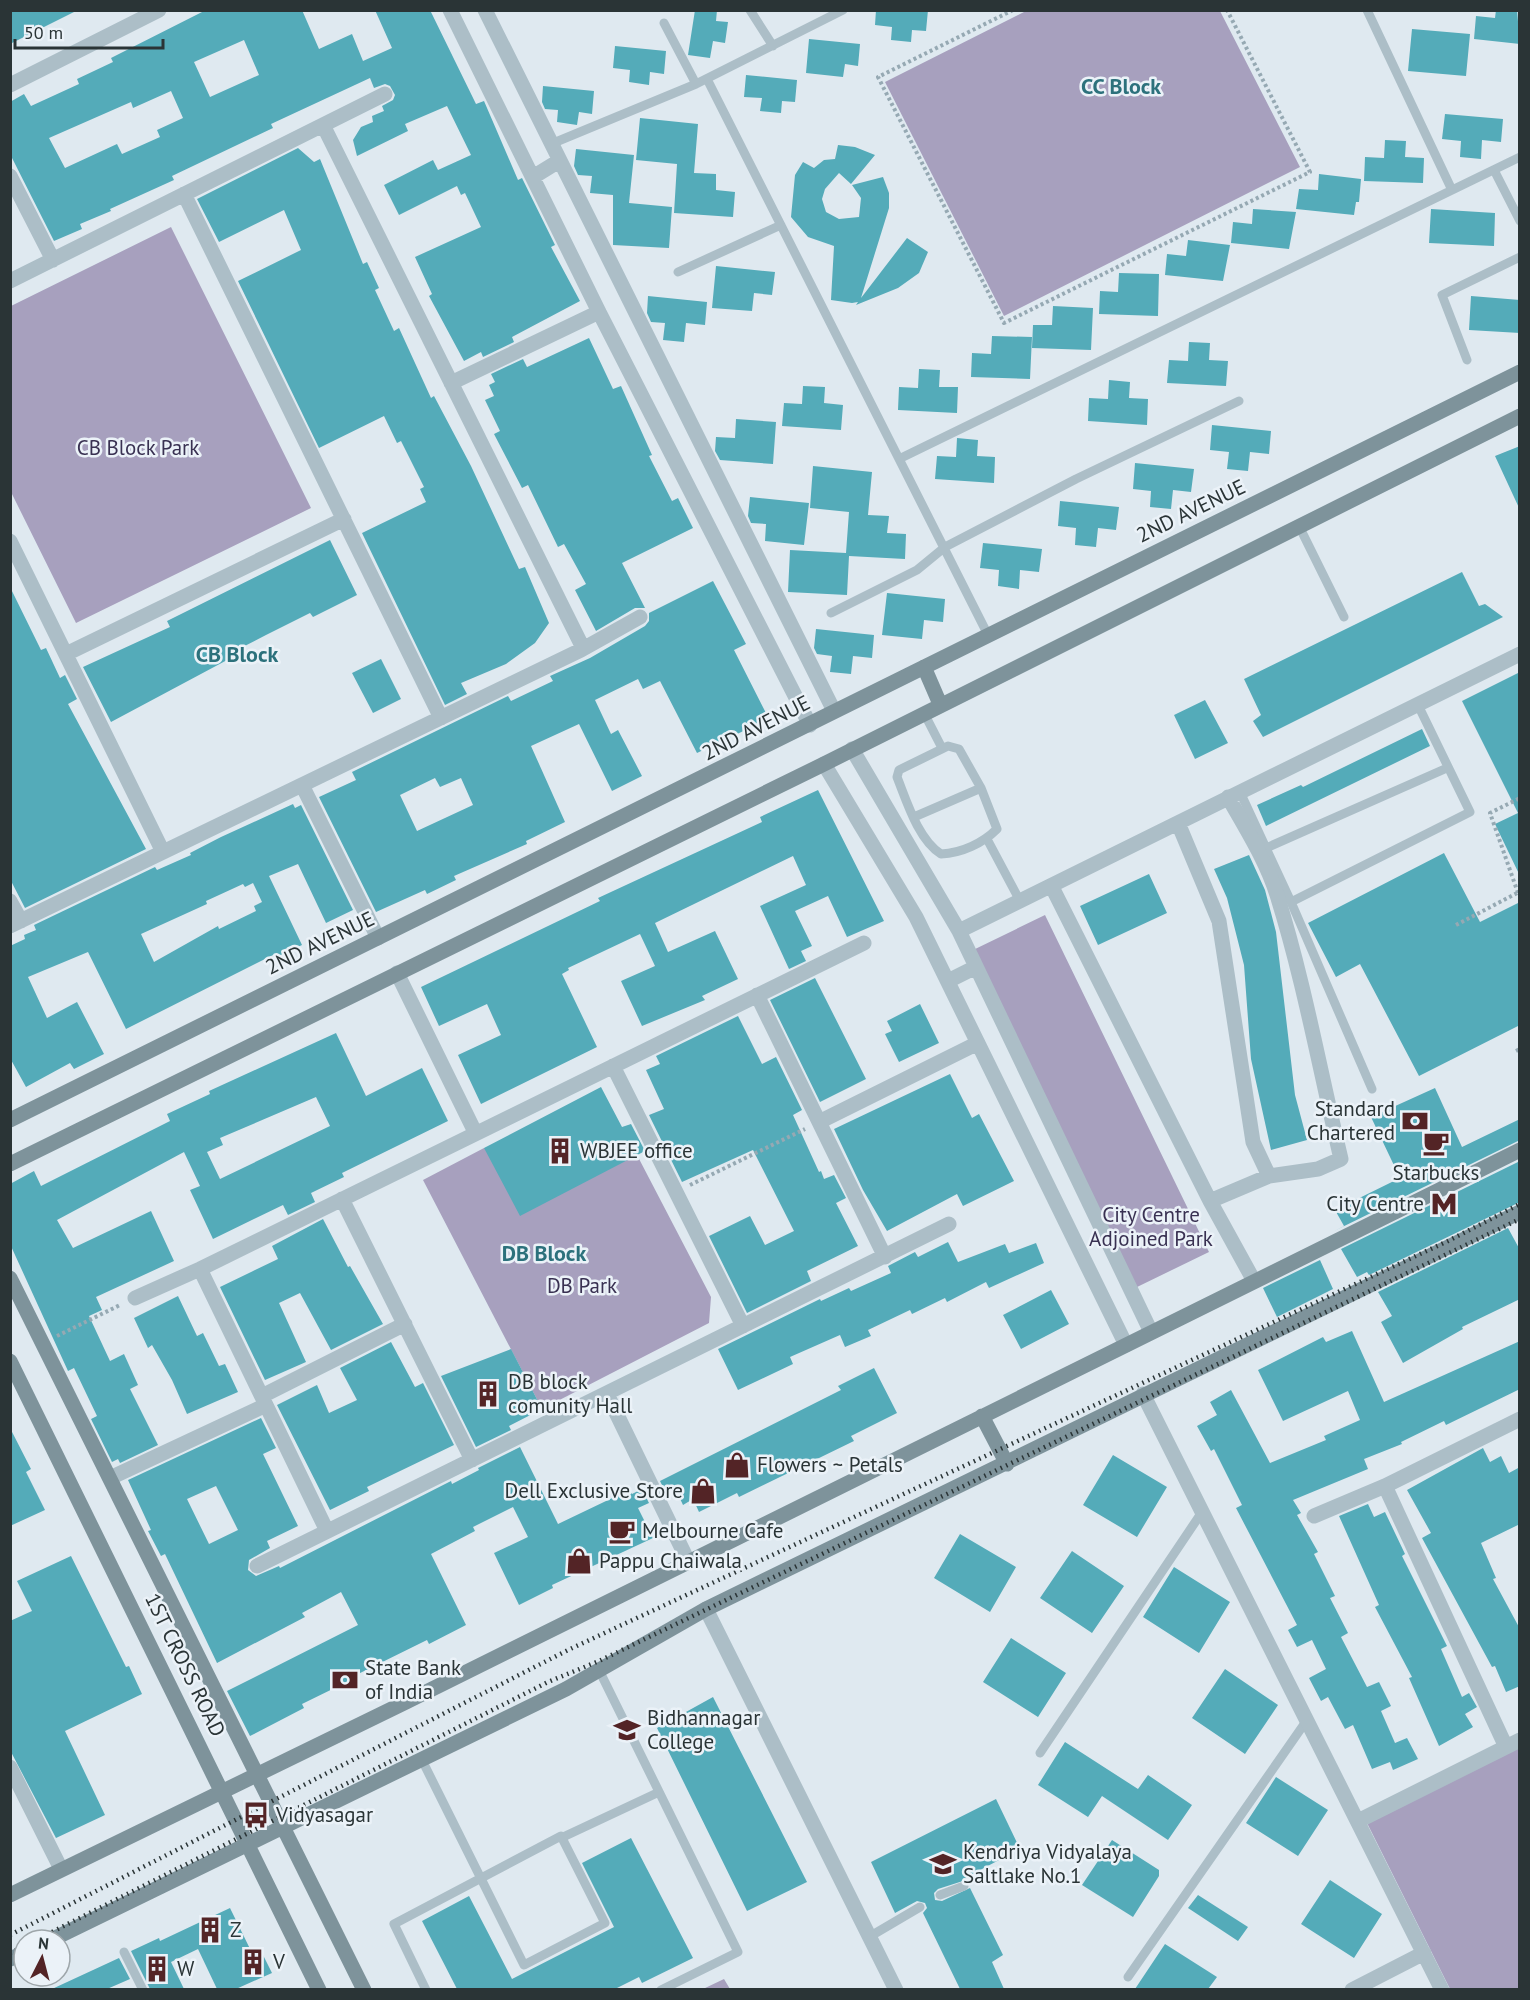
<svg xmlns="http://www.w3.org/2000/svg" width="1530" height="2000" font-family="'PT Sans',sans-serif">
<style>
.green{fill:#a7a0be}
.building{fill:#54abb9;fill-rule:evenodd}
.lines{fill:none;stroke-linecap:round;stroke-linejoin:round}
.path{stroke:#96a9b3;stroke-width:4;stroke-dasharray:3 3;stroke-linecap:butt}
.lane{stroke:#acbec7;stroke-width:9}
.street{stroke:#acbec7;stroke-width:15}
.secondary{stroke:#7e939b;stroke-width:15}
.rail{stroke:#2a3436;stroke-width:4.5;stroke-dasharray:1.5 4.5;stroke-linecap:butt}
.labels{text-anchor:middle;stroke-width:5;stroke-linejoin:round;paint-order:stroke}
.park-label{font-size:21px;fill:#393152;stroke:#ebf2f8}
.street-label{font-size:21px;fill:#2a3436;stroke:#ebf2f8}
.poi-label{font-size:21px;fill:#2a3436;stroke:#ebf2f8;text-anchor:start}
.neighbourhood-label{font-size:22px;font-weight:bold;fill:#2c717c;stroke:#ebf2f8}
</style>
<rect width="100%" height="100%" fill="#dfe9f0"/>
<!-- green -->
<path class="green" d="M1026,11H1220L1300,167L1004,316L885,82Z
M171,227L311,508L76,623L11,492V306Z
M1045,915L1209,1252L1135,1288L971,951Z
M484,1148L637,1155L711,1297L709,1323L542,1409L423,1180Z
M1519,1748V1989H1450L1367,1823Z
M724,1979L730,1989H703Z"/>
<!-- building -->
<path class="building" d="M10,10H78L10,44Z
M206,10H302L319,49L352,34L363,61L392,48L375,10H430L476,104L484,101L518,180L522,178L555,245L551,247L580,301L512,337L514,342L483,357L481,352L464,361L429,296L432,294L415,257L481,227L465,193L461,195L457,186L399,215L384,185L433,160L438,170L471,155L447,106L405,124L408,131L357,156L353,140L361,127L373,122L372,116L384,111L382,106L393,100L395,95L390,86L385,84L374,88L370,78L271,124L273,128L172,176L174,180L110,209L111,211L80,224L82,229L54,241L10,154V102L24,94L31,106L79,84L77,79L113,62L111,58ZM244,40L259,75L210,97L194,62ZM171,91L183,118L157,130L160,137L122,154L117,144L65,168L49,138L131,102L133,108Z
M695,10H717L716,21L728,22L725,43L713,41L710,58L688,55Z
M876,10H928L926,31L912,30L911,42L891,40L892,27L875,25Z
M1496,10H1517L1520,44L1474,39L1476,16L1495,18Z
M1412,29L1470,34L1466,76L1408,71Z
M809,39L860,44L858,66L845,64L843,77L806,73Z
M615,46L666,51L664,74L650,72L649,85L629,82L630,70L613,68Z
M746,75L797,80L795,102L782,101L781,113L760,111L762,98L744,97Z
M543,86L594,91L592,114L579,112L577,125L557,122L558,110L545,109L542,102Z
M1445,114L1503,119L1501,142L1482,140L1481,159L1460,157L1461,141L1442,139Z
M640,118L698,124L694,173L716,174V190L735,192L733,217L674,213L677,164L636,160Z
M1385,140L1406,141L1405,157L1424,158L1423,183L1364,181L1365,157L1384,158Z
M838,145L855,147L875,155L851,184L839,173L825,189L822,199L826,212L839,219L859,217L861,198L852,185L883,177L889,193V208L861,298L907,238L928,252L919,273L898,288L856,305L858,302L852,303L831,300L834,246L808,237L791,217L795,175L803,162L814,168L824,160L835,159Z
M298,148L314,162L320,159L363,264L367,262L379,288L375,290L394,331L399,328L431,398L434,396L471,466L519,569L525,567L549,623L535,643L506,664L461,683L467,694L445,705L362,533L426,502L420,489L424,487L401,441L397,443L384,416L319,448L238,281L301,250L284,210L219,242L197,199Z
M576,149L634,155L629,203L672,207L669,248L613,245V195L590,193L592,176L578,175L574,166Z
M1319,174L1361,179L1359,202H1356L1354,215L1296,209L1299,189L1318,190Z
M1253,209L1296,212L1289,249L1231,243L1233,222L1252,224Z
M1431,209L1495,213L1494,246L1429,243Z
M1188,240L1230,245L1223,281L1165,275L1167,254L1186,256Z
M716,266L775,272L772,295L754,293L752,311L712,308Z
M1119,273L1159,274L1158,316L1099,314L1100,291L1118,292Z
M648,296L707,302L705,325L686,323L684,342L663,340L665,323L651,322L647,313Z
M1471,296L1520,300V333L1469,330Z
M1053,306L1093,308L1091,350L1032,348L1033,325H1052Z
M992,336L1032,337L1030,379L971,377L972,353L991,354Z
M589,338L613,389L621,386L652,455L649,456L672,501L678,498L693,528L622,563L645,608H635L596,631L575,590L586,584L564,544L558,547L528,485L522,488L494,434L500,431L485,400L494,396L489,385L495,382L491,374L523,359L527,367Z
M1189,342L1210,343L1209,360L1228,361L1226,386L1167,383L1169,360L1188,361Z
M919,369L940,370L939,387H958L957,413L898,410L899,387L918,388Z
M1109,380L1130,382L1129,398L1148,399L1147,425L1088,421L1089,398L1108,399Z
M803,386L825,387L824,403L843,405L841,430L782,426L784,403L802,404Z
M736,419L776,422L773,464L720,460L715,451L716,437L735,438Z
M1212,425L1271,431L1269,454L1250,452L1248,471L1227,469L1229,452L1210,450Z
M957,438L978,440L977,456L995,457L994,483L935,479L937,456L956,457Z
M1520,446V510L1495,456Z
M1135,463L1194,469L1191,492L1173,490L1171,509L1150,507L1151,491L1133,489Z
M813,466L872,472L868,515L889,516L887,533L906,534L905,559L849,556L847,595L788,592L790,550L846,553L849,512L810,508Z
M750,497L809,503L804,545L765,541L766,524L751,523L748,516Z
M1060,501L1119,507L1116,530L1098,528L1096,547L1075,545L1076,528L1058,526Z
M330,540L357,595L313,617L310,613L266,635L227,655L229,659L111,722L83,667L170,627L167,621Z
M983,543L1042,549L1039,572L1020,570L1019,589L998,586L999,570L980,568Z
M1462,572L1479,606L1485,604L1503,617L1263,737L1253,721L1261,715L1244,679Z
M713,581L746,644L734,650L769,719L697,753L660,681L643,689L638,679L595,700L611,734L618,730L642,776L612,791L579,724L531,746L565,822L526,841L527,844L454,876L456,880L427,894L425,890L376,912L319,797L356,780L352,772L508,696L511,701L553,681L550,676L590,658L645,626L649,621V613ZM435,778L440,787L461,778L473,805L417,831L400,795Z
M10,587L41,650L46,648L60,678L65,675L77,699L68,704L146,849L25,908L10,879Z
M887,593L945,599L943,622L924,620L922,639L882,635Z
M816,629L874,635L872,658L853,656L851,674L830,672L832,656L817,654L814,648Z
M381,659L401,699L373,713L352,673Z
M1520,672V876L1495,824L1518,813L1462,701Z
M1205,700L1228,743L1195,759L1174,715Z
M1422,729L1430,746L1266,826L1257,805L1301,785L1303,787Z
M818,790L884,921L847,937L828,896L795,911L812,946L801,951L806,961L789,969L760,906L806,885L793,856L655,923L668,952L715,931L738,979L702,996L705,1000L642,1026L621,981L655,966L640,934L568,968L569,970L562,974L597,1047L481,1104L458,1055L501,1035L487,1004L439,1026L421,987L600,901L598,898L762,822L760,817Z
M293,804L295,808L301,805L353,910L326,923L298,864L269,876L302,945L274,958L273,955L126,1029L88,952L28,977L47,1018L77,1002L104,1054L74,1069L70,1063L26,1087L10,1058V946L25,939L24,935L36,930L34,925L155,867L157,870L191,855L190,853L221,837ZM253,883L262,902L254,906L256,911L219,929L218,926L154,962L141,934L207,904L206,901L243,884L245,887Z
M1444,853L1480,922L1520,902V1025L1419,1076L1360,964L1336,977L1308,923Z
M1249,855L1265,890L1276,932L1295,1095L1307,1140L1271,1150L1251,1059L1244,965L1227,898L1214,869Z
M1149,874L1167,913L1098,945L1080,906Z
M815,978L866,1079L820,1102L770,1000Z
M920,1004L939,1043L899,1062L885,1034L892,1031L887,1021Z
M738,1016L762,1064L776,1057L802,1110L793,1115L819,1172L821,1171L824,1179L834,1175L846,1198L836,1203L858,1246L807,1271L811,1281L747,1313L709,1236L750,1216L765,1245L794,1231L753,1150L682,1182L649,1115L664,1109L646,1070L660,1064L656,1056Z
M336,1033L366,1096L422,1068L448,1121L342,1173L344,1177L311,1193L315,1202L288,1215L283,1205L213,1239L190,1190L200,1186L184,1152L57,1220L73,1248L151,1211L174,1261L96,1297L102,1310L89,1316L110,1361L124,1354L138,1385L130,1389L158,1445L120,1463L118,1459L112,1462L91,1419L97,1416L74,1368L68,1371L10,1244V1184L34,1171L41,1186L170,1121L167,1114L210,1094L209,1091ZM316,1097L330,1126L220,1179L207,1152L223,1145L220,1138Z
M950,1074L972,1118L979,1114L1014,1181L963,1206L957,1194L887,1231L863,1190L834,1129Z
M601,1087L622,1127L631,1124L645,1151L520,1216L484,1148Z
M1435,1088L1462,1147L1520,1119V1140L1332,1232L1344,1226L1335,1210L1400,1178L1371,1117Z
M1520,1161V1202L1369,1275L1367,1272L1357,1277L1341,1249Z
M323,1219L348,1267L350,1266L383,1324L331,1350L300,1293L279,1303L306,1362L265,1380L220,1287L278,1259L272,1246Z
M1508,1228L1520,1250V1299L1462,1327L1463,1329L1403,1363L1381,1322L1392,1316L1378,1292Z
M948,1242L958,1262L1005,1244L1009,1253L1036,1243L1044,1263L989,1288L986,1282L947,1302L945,1298L912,1314L910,1310L868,1330L871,1336L845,1347L840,1335L790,1357L793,1364L738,1390L718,1349L820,1299L821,1301L849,1288L851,1291L891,1273L888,1266L915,1252L918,1257Z
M1320,1260L1333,1289L1277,1317L1263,1288Z
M1051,1290L1069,1324L1021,1349L1003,1315Z
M178,1296L197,1336L203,1333L219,1366L225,1364L238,1392L187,1414L172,1380L152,1345L148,1348L134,1318Z
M1352,1331L1384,1402L1520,1341V1389L1446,1425L1444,1421L1401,1442L1402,1444L1364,1459L1368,1469L1293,1500L1301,1513L1297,1515L1318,1552L1314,1554L1335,1596L1330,1598L1348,1633L1341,1637L1367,1687L1379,1682L1391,1706L1381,1711L1395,1743L1407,1738L1418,1759L1393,1770L1390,1762L1372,1769L1353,1725L1345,1729L1328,1697L1321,1701L1309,1678L1326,1669L1312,1640L1297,1647L1288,1630L1297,1625L1236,1508L1242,1505L1214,1449L1211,1451L1197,1426L1217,1415L1210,1402L1231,1390L1270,1463L1326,1440L1324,1436L1360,1420L1348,1391L1283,1421L1258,1370L1323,1337L1326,1342Z
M391,1342L415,1387L423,1383L454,1445L367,1487L369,1491L330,1510L277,1405L317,1385L329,1413L357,1400L340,1368Z
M511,1349L542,1409L509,1426L511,1430L476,1447L441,1376Z
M874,1368L897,1413L851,1436L854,1441L739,1497L737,1493L699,1512L693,1499L683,1505L676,1490L667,1495L660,1481L841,1390L838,1386Z
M261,1418L276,1448L263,1454L298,1526L267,1541L270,1548L249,1560L248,1570L256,1576L279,1566L280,1568L451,1481L452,1484L479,1470L478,1468L520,1447L558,1524L629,1490L632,1494L642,1489L649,1503L638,1508L653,1538L552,1585L553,1588L519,1605L494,1553L528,1537L513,1507L473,1527L475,1531L431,1554L466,1625L429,1644L427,1640L352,1677L353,1679L302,1704L304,1708L250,1736L227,1691L358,1625L341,1592L302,1613L305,1617L217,1663L165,1554L161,1556L148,1531L151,1530L128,1480ZM216,1486L238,1530L209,1544L187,1499Z
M10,1428L31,1469L26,1472L45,1510L10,1526Z
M1483,1448L1490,1462L1501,1456L1509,1473L1520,1467V1524L1481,1543L1496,1578L1493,1579L1520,1629V1686L1506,1692L1495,1666L1492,1667L1422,1538L1431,1533L1407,1490Z
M1113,1455L1167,1487L1137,1537L1083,1505Z
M1368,1504L1374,1517L1385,1512L1405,1554L1402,1556L1447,1646L1441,1649L1462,1697L1469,1693L1477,1707L1465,1714L1473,1727L1439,1746L1409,1678L1412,1677L1375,1607L1379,1605L1339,1516Z
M960,1534L1016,1567L990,1612L934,1578Z
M1072,1551L1124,1586L1092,1633L1040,1598Z
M71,1556L126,1667L129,1666L142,1694L65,1731L105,1815L56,1838L10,1750V1621L32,1611L17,1581Z
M1174,1567L1230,1602L1199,1653L1143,1617Z
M1011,1638L1066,1673L1038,1717L983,1682Z
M1225,1669L1278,1705L1245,1754L1192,1718Z
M713,1697L807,1882L747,1911L657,1728Z
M1065,1742L1138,1789L1148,1775L1192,1805L1168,1840L1102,1796L1088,1817L1038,1785Z
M1276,1777L1328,1810L1298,1856L1246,1823Z
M996,1799L1020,1849L965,1878L966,1880L938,1889L934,1893L935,1900L942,1901L970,1888L1003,1955L992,1962L1004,1989H960L923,1913L927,1908L925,1903L917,1901L895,1913L871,1862Z
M631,1838L693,1958L642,1983L639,1977L615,1989H457L422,1921L469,1896L512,1979L614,1927L582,1863Z
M1112,1840L1159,1870V1876L1133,1917L1082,1885Z
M1330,1880L1382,1914L1354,1958L1301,1924Z
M1198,1895L1248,1927L1238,1941L1188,1908Z
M230,1908L253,1955L261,1951L272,1973L236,1989H217L198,1949L171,1962L184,1989H150L131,1951L159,1938L160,1941Z
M1165,1944L1217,1977L1208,1989H1135Z
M119,1958L130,1979L107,1989H52Z"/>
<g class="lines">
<!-- path -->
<path class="path" d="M1013,10L878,77L1004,323L1310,172L1227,10
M1518,893L1490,813L1520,798
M1456,925L1519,892
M1516,1051L1520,1049
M690,1185L805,1129
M57,1336L120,1305"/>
<!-- lane -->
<path class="lane" d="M750,10L773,46
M1367,10L1451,188
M664,23L696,84
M707,79L988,635
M551,144L696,84L843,10
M1494,170L1520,221
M678,272L781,225
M1467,360L1442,295L1520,257
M901,458L1520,157
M1299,526L1344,617
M831,613L917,570L945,547L1076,479L1239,401
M924,713L942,748
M948,746L959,749L981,788L997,829C983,843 962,853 941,854C918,839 907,802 897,777L899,770Z
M1240,792L1291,902L1372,1089
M914,817L981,788
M987,839L1020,901
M1266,848L1447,768
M1291,902L1470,812L1418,705
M599,1670L738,1952L661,1990
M1040,1753L1202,1512
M422,1760L524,1965L605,1923L561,1836L394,1924L426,1990
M561,1838L657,1793
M940,1895L964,1886
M869,1937L920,1907
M124,1952L143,1990
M1128,1977L1307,1720"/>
<!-- street -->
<path class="street" d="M450,10L599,312L810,725
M485,10L834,711
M10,85L159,10
M323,125L583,648
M10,176L53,260
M533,177L559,161
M184,194L441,718
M10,281L385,94
M451,383L599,312
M10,541L163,852
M66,654L344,519
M852,749L959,931L1151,1332
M824,764L916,917L1126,1345
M302,785L378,938
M1178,823L1219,921L1253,1142L1269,1176L1318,1169L1341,1159C1320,1071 1304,981 1277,895C1266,860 1246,829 1228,797
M1052,887L1210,1201L1254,1281
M10,901L21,921
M10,926L581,650L640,617
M959,931L1520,654
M397,973L475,1132
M948,981L976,967
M757,995L885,1257
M613,1066L743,1326
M819,1122L978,1043
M342,1199L472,1460
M1210,1201L1269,1176
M200,1269L327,1531
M135,1298L200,1269L864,943
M607,1394L688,1561
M1143,1394L1442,1990
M262,1396L405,1324
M110,1478L266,1405
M1385,1486L1506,1747
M1314,1516L1385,1486L1520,1419
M257,1566L949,1224
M706,1609L896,1990
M10,1767L61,1869
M1358,1821L1520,1740
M1352,1990L1424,1953"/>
<!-- secondary -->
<path class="secondary" d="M924,667L940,704
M10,1120L1520,372
M10,1164L824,764L1520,416
M10,1278L364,1990
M10,1361L319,1990
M982,1416L1007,1464
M10,1895L406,1702L1520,1150
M51,1940L566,1689L706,1609L1520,1212
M10,1959L24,1953"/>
<!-- rail -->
<path class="rail" d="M10,1935L568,1650L1448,1241L1520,1204
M36,1940L548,1682L599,1661L1520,1219
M10,1953L24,1946"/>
</g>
<!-- icons -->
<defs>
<g id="bank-bare" transform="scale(2.07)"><path d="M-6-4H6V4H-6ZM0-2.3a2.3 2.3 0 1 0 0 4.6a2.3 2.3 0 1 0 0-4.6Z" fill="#532426" stroke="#ebf2f8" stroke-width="2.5" paint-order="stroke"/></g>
<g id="cafe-bare" transform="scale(2.07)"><path d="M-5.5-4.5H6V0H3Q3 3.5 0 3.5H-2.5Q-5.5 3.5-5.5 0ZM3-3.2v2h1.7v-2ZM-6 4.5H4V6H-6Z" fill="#532426" stroke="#ebf2f8" stroke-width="2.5" paint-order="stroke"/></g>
<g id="building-bare" transform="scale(2.07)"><path d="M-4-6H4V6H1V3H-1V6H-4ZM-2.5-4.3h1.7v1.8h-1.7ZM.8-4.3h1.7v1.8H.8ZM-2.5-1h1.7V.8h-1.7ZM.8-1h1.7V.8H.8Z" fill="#532426" stroke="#ebf2f8" stroke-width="2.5" paint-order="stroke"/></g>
<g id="metro-bare" transform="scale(2.07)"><path d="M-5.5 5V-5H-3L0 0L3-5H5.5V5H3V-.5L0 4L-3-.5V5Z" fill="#532426" stroke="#ebf2f8" stroke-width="2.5" paint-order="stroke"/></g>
<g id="shop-bare" transform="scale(2.07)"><path d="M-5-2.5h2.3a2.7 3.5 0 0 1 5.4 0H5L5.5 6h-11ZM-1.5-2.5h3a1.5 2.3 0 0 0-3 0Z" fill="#532426" stroke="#ebf2f8" stroke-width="2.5" paint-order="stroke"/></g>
<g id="university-bare" transform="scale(2.07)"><path d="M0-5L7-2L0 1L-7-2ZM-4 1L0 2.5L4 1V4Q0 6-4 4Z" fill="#532426" stroke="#ebf2f8" stroke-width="2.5" paint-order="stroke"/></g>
<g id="bus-bare" transform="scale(2.07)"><path d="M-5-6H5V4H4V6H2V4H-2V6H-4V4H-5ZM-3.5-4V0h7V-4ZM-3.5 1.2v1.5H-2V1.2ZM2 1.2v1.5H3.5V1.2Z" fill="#532426" stroke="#ebf2f8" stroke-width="2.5" paint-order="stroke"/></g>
<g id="school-bare" transform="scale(2.07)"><path d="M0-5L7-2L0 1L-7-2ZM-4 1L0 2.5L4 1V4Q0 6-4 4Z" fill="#532426" stroke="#ebf2f8" stroke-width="2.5" paint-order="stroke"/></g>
</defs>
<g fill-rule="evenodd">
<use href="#bank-bare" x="1415" y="1121"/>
<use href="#cafe-bare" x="1436" y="1143"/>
<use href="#building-bare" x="560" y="1151"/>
<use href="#metro-bare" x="1444" y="1204"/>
<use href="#building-bare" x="488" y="1394"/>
<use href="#shop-bare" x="737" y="1465"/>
<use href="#shop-bare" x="703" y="1491"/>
<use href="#cafe-bare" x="622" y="1531"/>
<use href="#shop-bare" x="579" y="1561"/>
<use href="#bank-bare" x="345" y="1680"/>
<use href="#university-bare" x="627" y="1730"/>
<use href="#bus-bare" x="256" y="1815"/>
<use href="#school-bare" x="943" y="1864"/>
<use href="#building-bare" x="210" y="1930"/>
<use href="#building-bare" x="253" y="1962"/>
<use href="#building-bare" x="157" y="1969"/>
</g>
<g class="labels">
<!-- park labels -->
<g class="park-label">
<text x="138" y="455">CB Block Park</text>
<text x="1151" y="1222">City Centre<tspan x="1151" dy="24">Adjoined Park</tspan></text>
<text x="582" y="1293">DB Park</text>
</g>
<!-- street labels -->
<g class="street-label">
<text transform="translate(1191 511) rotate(-26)" y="7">2ND AVENUE</text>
<text transform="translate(756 728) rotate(-27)" y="7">2ND AVENUE</text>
<text transform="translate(320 943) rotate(-26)" y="7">2ND AVENUE</text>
<text transform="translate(185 1665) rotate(64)" y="7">1ST CROSS ROAD</text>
</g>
<!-- poi labels -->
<g class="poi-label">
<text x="1395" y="1116" text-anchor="end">Standard<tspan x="1395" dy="24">Chartered</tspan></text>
<text x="580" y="1158">WBJEE office</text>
<text x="1436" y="1180" text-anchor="middle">Starbucks</text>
<text x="1424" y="1211" text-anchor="end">City Centre</text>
<text x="508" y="1389">DB block<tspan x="508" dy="24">comunity Hall</tspan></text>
<text x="757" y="1472">Flowers ~ Petals</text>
<text x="683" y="1498" text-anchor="end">Dell Exclusive Store</text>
<text x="642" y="1538">Melbourne Cafe</text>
<text x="599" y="1568">Pappu Chaiwala</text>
<text x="365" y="1675">State Bank<tspan x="365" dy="24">of India</tspan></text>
<text x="647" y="1725">Bidhannagar<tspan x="647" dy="24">College</tspan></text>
<text x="276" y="1822">Vidyasagar</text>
<text x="963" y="1859">Kendriya Vidyalaya<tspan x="963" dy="24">Saltlake No.1</tspan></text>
<text x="230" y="1937">Z</text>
<text x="273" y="1969">V</text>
<text x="177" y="1976">W</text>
</g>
<!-- neighbourhood labels -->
<g class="neighbourhood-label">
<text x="1121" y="94">CC Block</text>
<text x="237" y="662">CB Block</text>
<text x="544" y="1261">DB Block</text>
</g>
</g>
<!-- border -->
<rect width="1530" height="2000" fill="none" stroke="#2a3436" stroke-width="24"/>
<!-- north arrow -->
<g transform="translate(42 1958) rotate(6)"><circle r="28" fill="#ebf2f8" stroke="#9ea6aa" stroke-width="1.5"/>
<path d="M0-4.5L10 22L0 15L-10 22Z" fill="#532426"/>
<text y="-9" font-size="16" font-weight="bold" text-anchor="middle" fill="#2a3436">N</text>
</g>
<!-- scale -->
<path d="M15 39v9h148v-9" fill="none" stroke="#2a3436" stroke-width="3"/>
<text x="24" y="39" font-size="18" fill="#2a3436" stroke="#ebf2f8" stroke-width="4.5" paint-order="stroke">50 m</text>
</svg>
